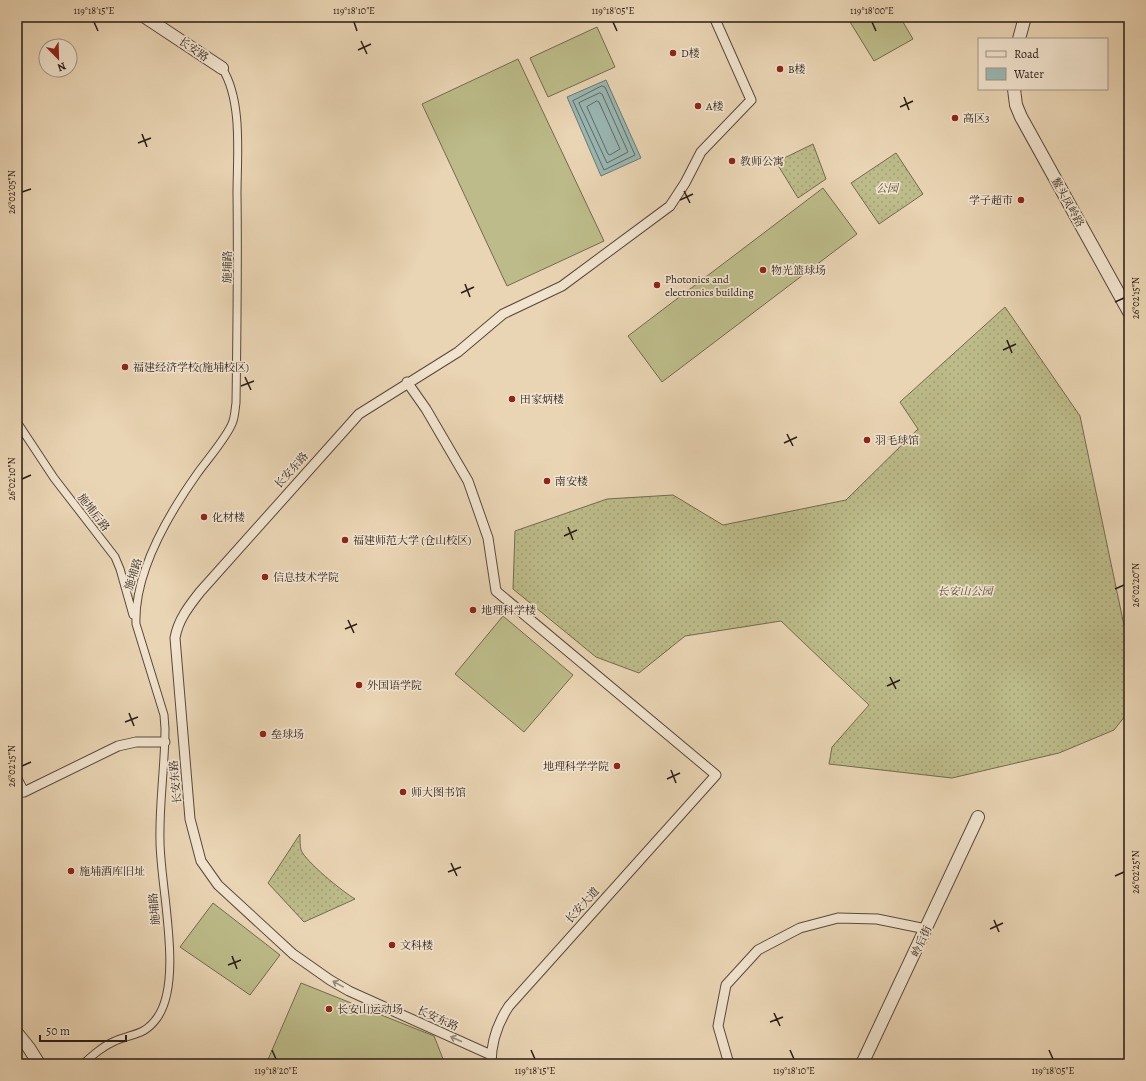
<svg xmlns="http://www.w3.org/2000/svg" width="1146" height="1081" font-family="Alegreya,'Noto Serif SC',serif">
<style>
.grass{fill:url(#grass-dots);stroke:#726b4f}
.pitch{fill:#bcbb89;stroke:#726b4f}
.water{fill:#99b7b3;stroke:#6c7974}
.lines{fill:none;stroke-linecap:round;stroke-linejoin:round}
.shore{stroke:#616964;stroke-width:1}
.pedestrian-casing{stroke:#59493c;stroke-width:9}
.minor-casing{stroke:#59493c;stroke-width:11}
.tertiary-casing{stroke:#59493c;stroke-width:14}
.pedestrian{stroke:#f1e3ce;stroke-width:7}
.minor{stroke:#f1e3ce;stroke-width:9}
.tertiary{stroke:#f1e3ce;stroke-width:12}
.oneway{stroke:#97897b}
.ticks{fill:none;stroke:#291b15;stroke-width:1.5}
.poi-dot{fill:#8f2418;stroke:#f1e3ce;stroke-width:1.5}
.labels{text-anchor:middle;stroke-width:3.5;stroke-linejoin:round;paint-order:stroke}
.street-label{font-size:11px;fill:#291b15;stroke:#f1e3ce}
.poi-label{font-size:11px;fill:#291b15;stroke:#f1e3ce;text-anchor:start}
.park-label{font-size:11px;font-style:italic;fill:#554b38;stroke:#f1e3ce}
.neatline{fill:none;stroke:#291b15;stroke-width:1.5}
.ticks-label{font-size:10px;text-anchor:middle;fill:#291b15}
</style>
<defs>
<pattern id="grass-dots" width="8" height="8" patternUnits="userSpaceOnUse"><rect width="8" height="8" fill="#bcbb89"/><path d="M2 2h.1M6 6h.1" fill="none" stroke="#a2a075" stroke-width="1.8" stroke-linecap="round"/></pattern>
</defs>
<rect width="100%" height="100%" fill="#e9d4b3"/>
<filter id="stains"><feTurbulence type="fractalNoise" baseFrequency=".005" numOctaves="4"/><feColorMatrix values="0 0 0 0 .2 0 0 0 0 .09 0 0 0 0 .02 0 0 0 .5 -.17"/></filter>
<radialGradient id="worn" r=".72"><stop offset=".6" stop-color="#630" stop-opacity="0"/><stop offset="1" stop-color="#630" stop-opacity=".3"/></radialGradient>
<!-- grass -->
<path class="grass" d="M813,144L826,179L798,198L776,162Z
M896,153L923,194L879,224L851,183Z
M1005,307L1080,416L1129,649V711L1114,730L1059,753L952,778L829,764L832,747L869,705L781,621L685,636L639,673L596,657L513,589L515,531L607,499L673,495L723,525L846,500L918,429L900,402Z
M300,834C300,839 300,846 301,850C306,862 343,892 355,899L304,922L268,883Z"/>
<!-- pitch -->
<path class="pitch" d="M847,17H900L913,39L874,61Z
M597,27L615,67L548,97L530,58Z
M518,59L604,241L507,286L422,104Z
M823,188L857,234L662,382L628,336Z
M503,616L573,675L524,732L455,674Z
M213,903L280,955L250,995L180,947Z
M301,983L434,1036L445,1064H266Z"/>
<!-- water -->
<path class="water" d="M606,80L641,158L601,176L567,97Z"/>
<g class="lines">
<!-- shore -->
<path class="shore" d="M602,86L605,87L635,155L604,170L573,101Z
M600,93L602,94L628,152L607,163L579,103Z
M597,101L599,102L620,149L610,155L608,154L587,107Z"/>
<!-- pedestrian casing -->
<g class="pedestrian-casing">
<path id="pedestrian" d="M17,422L54,478L115,557L120,569L133,615
M83,1064C93,1055 103,1046 115,1041C133,1033 144,1036 157,1018C184,981 160,886 160,841C159,803 165,766 165,729L164,715L136,624C134,573 168,515 197,474C206,461 229,435 233,421C235,415 235,409 236,403C237,333 238,263 237,194C237,156 243,101 222,68"/>
</g>
<!-- minor casing -->
<g class="minor-casing">
<path id="minor" d="M407,382L426,409L468,481L488,538L496,591L716,775L509,1006C497,1024 491,1042 491,1064
M17,779L24,792L118,746L136,742H165
M491,1055L349,991L330,980L293,954L218,885L201,861L190,819L175,638C178,620 189,606 200,592L359,414L458,352L503,314L562,286L670,206L685,183L701,152L751,100L714,17
M729,1064L718,1026L726,985L758,950L800,928L838,918L877,919L926,929"/>
</g>
<!-- tertiary casing -->
<g class="tertiary-casing">
<path id="tertiary" d="M145,17L222,68
M1019,39L1025,17
M1014,89L1016,105L1021,117L1129,312
M17,1033L29,1048L39,1064
M862,1064L978,817"/>
</g>
<!-- pedestrian -->
<use href="#pedestrian" class="pedestrian"/>
<!-- minor -->
<use href="#minor" class="minor"/>
<!-- tertiary -->
<use href="#tertiary" class="tertiary"/>
</g>
<!-- one-way arrows -->
<defs><path id="oneway-shaft" d="M-6 0H5M1.5-3L5.5 0L1.5 3" fill="none" stroke-width="1.6" stroke-linecap="round" stroke-linejoin="round"/></defs>
<g class="oneway">
<use href="#oneway-shaft" transform="translate(338 984) rotate(-151)"/>
<use href="#oneway-shaft" transform="translate(456 1039) rotate(-156)"/>
</g>
<!-- ticks -->
<path class="ticks" d="M94,22L98,31M354,22L357,31M613,22L617,31M872,22L876,31M361,41L367,54M358,50L371,44M904,97L909,110M900,107L913,101M142,134L147,147M138,143L151,138M684,191L690,203M22,192L31,189M680,200L693,194M465,284L470,297M461,293L474,287M1115,302L1124,298M1007,340L1012,353M1003,350L1016,344M245,377L251,390M241,386L254,381M787,434L793,446M784,443L797,437M22,479L31,475M568,527L573,540M564,536L577,530M1115,589L1124,585M348,620L354,633M345,629L357,624M890,677L896,689M887,686L900,680M129,713L134,726M125,722L138,717M22,766L31,762M671,770L676,783M667,779L680,773M451,863L457,876M448,872L461,867M1115,876L1124,872M994,920L999,932M990,929L1003,923M232,956L237,969M228,965L241,960M774,1013L780,1026M770,1022L783,1017M272,1050L276,1059M531,1050L535,1059M790,1050L794,1059M1049,1050L1053,1059"/>
<!-- markers -->
<g class="poi-dot">
<circle cx="673" cy="53" r="4"/>
<circle cx="780" cy="69" r="4"/>
<circle cx="698" cy="106" r="4"/>
<circle cx="955" cy="118" r="4"/>
<circle cx="732" cy="161" r="4"/>
<circle cx="1021" cy="200" r="4"/>
<circle cx="763" cy="270" r="4"/>
<circle cx="657" cy="285" r="4"/>
<circle cx="125" cy="367" r="4"/>
<circle cx="512" cy="399" r="4"/>
<circle cx="867" cy="440" r="4"/>
<circle cx="547" cy="481" r="4"/>
<circle cx="204" cy="517" r="4"/>
<circle cx="345" cy="540" r="4"/>
<circle cx="265" cy="577" r="4"/>
<circle cx="473" cy="610" r="4"/>
<circle cx="359" cy="685" r="4"/>
<circle cx="263" cy="734" r="4"/>
<circle cx="617" cy="766" r="4"/>
<circle cx="403" cy="792" r="4"/>
<circle cx="71" cy="871" r="4"/>
<circle cx="392" cy="945" r="4"/>
<circle cx="329" cy="1009" r="4"/>
</g>
<g class="labels">
<!-- street labels -->
<g class="street-label">
<text transform="translate(194 49) rotate(34)" y="4">长安路</text>
<text transform="translate(1068 202) rotate(61)" y="4">鳌头凤岭路</text>
<text transform="translate(227 267) rotate(-89)" y="4">施埔路</text>
<text transform="translate(291 470) rotate(-48)" y="4">长安东路</text>
<text transform="translate(94 512) rotate(52)" y="4">施埔后路</text>
<text transform="translate(133 574) rotate(-72)" y="4">施埔路</text>
<text transform="translate(175 782) rotate(-95)" y="4">长安东路</text>
<text transform="translate(582 905) rotate(-48)" y="4">长安大道</text>
<text transform="translate(154 909) rotate(-95)" y="4">施埔路</text>
<text transform="translate(921 941) rotate(-65)" y="4">岭后街</text>
<text transform="translate(438 1018) rotate(24)" y="4">长安东路</text>
</g>
<!-- poi labels -->
<g class="poi-label">
<text x="681" y="57">D楼</text>
<text x="788" y="73">B楼</text>
<text x="706" y="110">A楼</text>
<text x="963" y="122">高区3</text>
<text x="740" y="165">教师公寓</text>
<text x="1013" y="204" text-anchor="end">学子超市</text>
<text x="771" y="274">物光篮球场</text>
<text x="665" y="283">Photonics and<tspan x="665" dy="13">electronics building</tspan></text>
<text x="133" y="371">福建经济学校(施埔校区)</text>
<text x="520" y="403">田家炳楼</text>
<text x="875" y="444">羽毛球馆</text>
<text x="555" y="485">南安楼</text>
<text x="212" y="521">化材楼</text>
<text x="353" y="544">福建师范大学 (仓山校区)</text>
<text x="273" y="581">信息技术学院</text>
<text x="481" y="614">地理科学楼</text>
<text x="367" y="689">外国语学院</text>
<text x="271" y="738">垒球场</text>
<text x="609" y="770" text-anchor="end">地理科学学院</text>
<text x="411" y="796">师大图书馆</text>
<text x="79" y="875">施埔酒库旧址</text>
<text x="400" y="949">文科楼</text>
<text x="337" y="1013">长安山运动场</text>
</g>
<!-- park labels -->
<g class="park-label">
<text x="887" y="192">公园</text>
<text x="965" y="595">长安山公园</text>
</g>
</g>
<!-- margin -->
<rect width="1146" height="1081" fill="none" stroke="#e9d4b3" stroke-width="44"/>
<!-- legend -->
<rect x="978" y="38" width="130" height="52" fill="#f1e3ce" stroke="#a19384"/>
<rect x="986" y="51" width="20" height="6" fill="#f1e3ce" stroke="#a19384"/>
<text x="1014" y="58" font-size="12" fill="#291b15">Road</text>
<rect x="986" y="68" width="20" height="12" fill="#99b7b3" stroke="#a19384"/>
<text x="1014" y="78" font-size="12" fill="#291b15">Water</text>
<!-- north arrow -->
<g transform="translate(58 58) rotate(157)"><circle r="19" fill="#f1e3ce" stroke="#a19384"/>
<path d="M0-3L7 15L0 10L-7 15Z" fill="#8f2418"/>
<text y="-6" font-size="11" font-weight="bold" text-anchor="middle" fill="#291b15">N</text>
</g>
<!-- scale -->
<path d="M40 1035v6h86v-6" fill="none" stroke="#291b15" stroke-width="2"/>
<text x="46" y="1035" font-size="12" fill="#291b15" stroke="#f1e3ce" stroke-width="3" paint-order="stroke">50 m</text>
<rect x="22" y="22" width="1102" height="1037" class="neatline"/>
<g class="ticks-label">
<text x="94" y="14">119°18'15"E</text>
<text x="354" y="14">119°18'10"E</text>
<text x="613" y="14">119°18'05"E</text>
<text x="872" y="14">119°18'00"E</text>
<text transform="translate(11 192) rotate(-90)" y="4">26°02'05"N</text>
<text transform="translate(1135 298) rotate(-90)" y="4">26°02'15"N</text>
<text transform="translate(11 479) rotate(-90)" y="4">26°02'10"N</text>
<text transform="translate(1135 585) rotate(-90)" y="4">26°02'20"N</text>
<text transform="translate(11 766) rotate(-90)" y="4">26°02'15"N</text>
<text transform="translate(1135 872) rotate(-90)" y="4">26°02'25"N</text>
<text x="276" y="1074">119°18'20"E</text>
<text x="535" y="1074">119°18'15"E</text>
<text x="794" y="1074">119°18'10"E</text>
<text x="1053" y="1074">119°18'05"E</text>
</g>
<rect width="100%" height="100%" filter="url(#stains)"/>
<rect width="100%" height="100%" fill="url(#worn)"/>
</svg>
